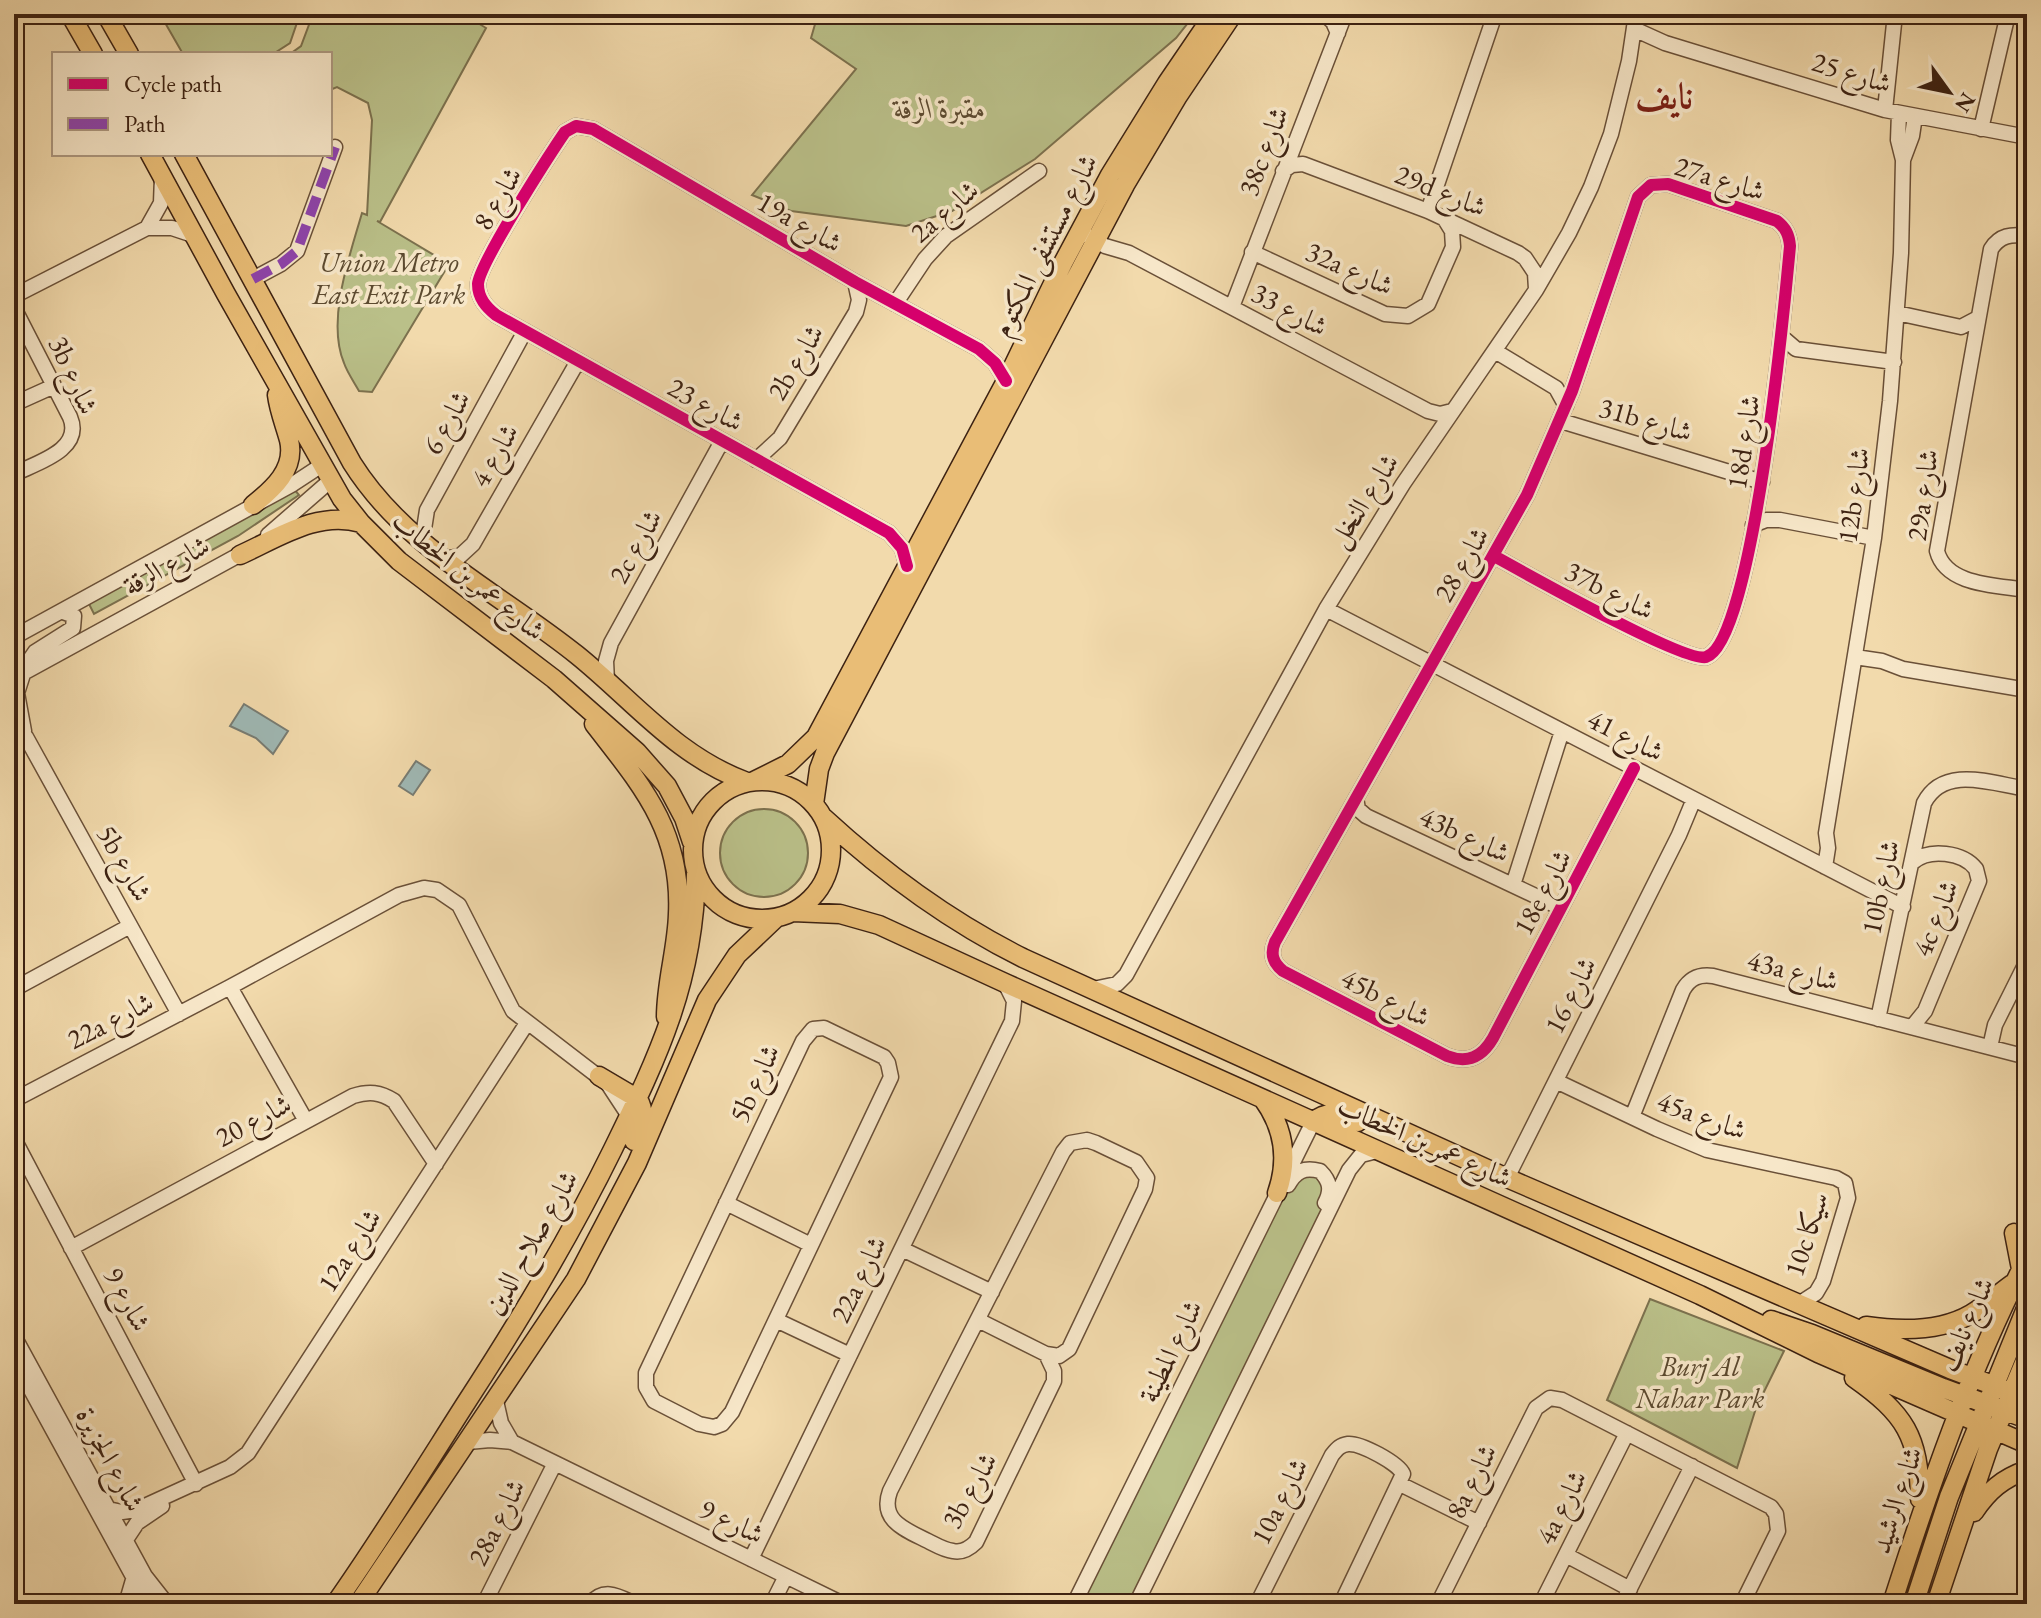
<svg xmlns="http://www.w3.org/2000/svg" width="2041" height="1618" font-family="'EB Garamond',Amiri,serif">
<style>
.green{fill:#bac089;stroke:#7c714e;stroke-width:2}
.water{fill:#9fb8b4;stroke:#787c73;stroke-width:2}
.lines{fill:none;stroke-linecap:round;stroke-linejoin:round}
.minor-casing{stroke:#6a5038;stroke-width:17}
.major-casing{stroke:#3d2212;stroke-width:21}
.minor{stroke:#f7e7c9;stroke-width:14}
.major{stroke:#e9bd76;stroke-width:18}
.quiet{stroke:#8e44ad;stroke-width:10;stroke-dasharray:20 10;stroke-linecap:butt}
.cycleway-casing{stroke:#f7e7c9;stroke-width:17}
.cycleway{stroke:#d6006c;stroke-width:12}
.labels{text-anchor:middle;stroke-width:7;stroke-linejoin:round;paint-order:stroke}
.street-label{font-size:28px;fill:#3d2212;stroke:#f7e7c9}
.park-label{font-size:28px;font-style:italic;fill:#5c4a30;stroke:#f7e7c9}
.district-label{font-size:36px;font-weight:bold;fill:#7a1f14;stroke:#f7e7c9}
</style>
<rect width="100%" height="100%" fill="#f2daac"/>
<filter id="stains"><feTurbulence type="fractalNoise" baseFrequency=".0025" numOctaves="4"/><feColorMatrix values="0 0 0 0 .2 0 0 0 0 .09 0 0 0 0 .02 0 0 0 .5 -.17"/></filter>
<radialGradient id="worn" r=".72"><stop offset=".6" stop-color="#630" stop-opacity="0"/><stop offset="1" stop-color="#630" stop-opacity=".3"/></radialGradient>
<!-- green -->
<path class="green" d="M160,14H300L290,43L273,54H183Z
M313,14H463L486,28L380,222L377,221L449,264L372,392L359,391C354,382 347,372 344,363C326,320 350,255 362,213L367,215L372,120L368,103L337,87L330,90V54H290L301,46Z
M818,14H1195L1176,38L1035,159L952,211L906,226L791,211L752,195L856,69L811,38Z
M294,489L299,495L238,536L94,614L88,602Z
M720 853a44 44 0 1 1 88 0a44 44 0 1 1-88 0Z
M1292,1162L1335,1184L1129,1604H1075Z
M1650,1299L1784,1351L1756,1408L1737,1468L1607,1400Z"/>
<!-- water -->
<path class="water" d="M244,704L288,731L273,754L256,738L230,726Z
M416,761L430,770L413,795L399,786Z"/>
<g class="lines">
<!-- minor casing -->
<g class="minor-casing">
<path id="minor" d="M1324,14L1333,22L1338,33
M1634,29L1665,43L1885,110L2027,137
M1885,110L1895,14
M1981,129L2008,14
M1903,160L1912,136L1915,116
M1283,171L1292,165L1303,164L1428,211L1518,253L1525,258L1535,273L1536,289
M1428,211L1495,14
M147,228L161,203L162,176
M1088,236L1105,246L1129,253L1428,411L1440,414L1452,411
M2027,236C2011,234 2000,235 1991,249L1937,551C1946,586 1997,585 2027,590
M1252,252L1385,314L1408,316L1428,304L1453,247L1452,231L1444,218
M253,279L281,264L297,251L335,147
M14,296L147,228H172L196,236
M895,304L925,259L946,236L1039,171
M1232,307L1345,14
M14,308L70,417C84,450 36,463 14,474
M1897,313L1961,327L1978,318
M1782,337L1796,349L1894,362
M1495,351L1556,388L1566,406
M14,404L54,386
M1561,421L1762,482
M756,460L780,438L856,312L859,300L855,282
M1753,525L1766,520H1780L1874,538
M268,535L331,480
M422,542L427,510L525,331
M1494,556C1523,572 1685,663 1706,657C1753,643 1785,301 1790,246C1789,235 1786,228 1777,221L1668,184L1651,185L1638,197L1572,391L1527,495L1275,942C1270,954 1273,963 1283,971L1447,1056C1468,1064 1482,1057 1493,1038L1634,768
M443,559L460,556L473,544L578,361
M907,566L902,548L889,533L496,315C486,307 478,298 478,284C479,264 550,154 565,132L576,126L593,129L855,282L979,349L995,363L1006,381
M1326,609L1903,907
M14,637L293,484L322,465
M1855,657L1882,661L1903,669L2027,690
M14,678L248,550
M607,681L606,661L611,643L722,441
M14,722L26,737L179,1014
M24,731L17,693L26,665L35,652L73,628L74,616L63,612
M1356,798L1358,809L1366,816L1561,908
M1825,867L1828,848L1826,833L1874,538L1890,401L1901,253L1903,160L1898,140L1899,113
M1513,885L1562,731
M230,987L306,1121
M14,989L130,926
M1093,989L1117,984L1126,975L1326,609L1403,484L1536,290L1569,233L1591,187L1611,134L1629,61L1636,14
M1878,1019L1924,803C1944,764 1993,784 2027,789
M1912,1027L1925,1011L1979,881L1976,869C1963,852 1929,848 1913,862
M824,1028L884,1057L888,1063L891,1077L732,1412L722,1424L714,1427L699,1424L654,1401L646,1387V1373L803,1041L813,1029Z
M1990,1047L1995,1025L2027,961
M1556,1081L1657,1129L1707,1150L1836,1178L1845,1183L1848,1198L1823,1281L1816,1293L1799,1304
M14,1100L230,987L399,895L424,888L437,890L459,905L513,1011L608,1084L629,1116
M1632,1117L1683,990C1690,978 1699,974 1713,976L2027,1057
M14,1139L196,1484
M1507,1178L1679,835L1694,799
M1288,1185C1296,1171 1304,1167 1320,1171C1330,1181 1332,1190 1325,1203
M726,1203L811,1245
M71,1248L353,1096C369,1091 380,1092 394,1101L436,1164
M902,1249L992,1292
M776,1320L850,1355
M978,1320L1046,1354L1059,1356L1069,1349L1145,1189L1147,1178L1136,1162L1096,1143L1087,1140L1070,1143L1063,1152L890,1491C879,1521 906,1530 928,1541C936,1545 944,1550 953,1551C962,1553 970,1548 976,1542L1054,1381V1371L1046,1354
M14,1336L145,1576L167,1604
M14,1359L148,1604
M496,1401L501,1423L512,1442
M468,1442L490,1440L512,1442L843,1604
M1400,1484L1479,1523
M108,1509L122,1512L136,1510L230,1467L248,1453L527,1023
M125,1541L137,1523L162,1506
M1566,1555L1630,1589
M751,1559L1012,1021L1014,1001L1005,983
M126,1604L133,1580
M484,1604L555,1463
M590,1604C604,1587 618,1596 635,1604
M772,1604L786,1576
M1074,1604L1313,1122
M1136,1604L1349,1170L1361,1155L1377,1151
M1257,1604L1332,1455C1337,1449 1340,1445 1348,1444C1361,1443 1398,1463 1403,1474L1341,1604
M1438,1604L1536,1408L1550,1398L1562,1400L1771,1507L1776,1514L1778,1531L1742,1604
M1541,1604L1627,1433
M1622,1604L1692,1466"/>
</g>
<!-- major casing -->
<g class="major-casing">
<path id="major" d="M70,14L93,54
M106,14L129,54
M150,154L226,294L342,499L361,523L399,561L554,679L637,752L667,786L684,818L692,842
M184,154L352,463C406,549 500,593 577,655C634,701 676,756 747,782
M253,505C273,489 296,469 289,440C285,425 279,411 277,395
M240,555C278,538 318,510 361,523
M594,724C642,786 682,831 678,914C677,949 666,982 666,1017
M693 850a69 69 0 1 1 138 0a69 69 0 1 1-138 0Z
M754,781L788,764L816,737L1006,381L1063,263L1110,175L1167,83L1214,14
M814,804L819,769L825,753L1125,185L1178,96L1233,14
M824,818C885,874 949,921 1023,958L1507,1178L1950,1369L2027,1398
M793,912L840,914L879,925L1005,983L1700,1295L1818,1353L2027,1444
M599,1076L638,1099C647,1115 641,1125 634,1141
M1263,1099C1284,1128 1289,1159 1277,1193
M1313,1122C1328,1108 1341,1115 1358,1122
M2014,1233L2021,1269
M1771,1320L1812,1334L1943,1388L2027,1419
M1866,1326C1900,1331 1940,1332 1971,1314C1985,1306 1998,1294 2012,1284
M1854,1378C1905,1414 1919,1436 1920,1499
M1974,1512C1988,1491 2003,1478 2027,1470
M335,1604C380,1540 422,1472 464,1406C518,1323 569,1239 613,1149C659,1055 694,981 696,874
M358,1604L576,1279L637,1163L707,1000L737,955L775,919
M1892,1604C1930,1485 1970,1369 2027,1258
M1914,1604L1949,1497L2027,1306
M1936,1604L1988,1449L2027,1356"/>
</g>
<!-- minor -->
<use href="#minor" class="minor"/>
<!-- major -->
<use href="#major" class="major"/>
<!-- quiet -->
<path class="quiet" d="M253,279L281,264L297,251L335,147"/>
<!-- cycleway casing -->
<g class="cycleway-casing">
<path id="cycleway" d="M1494,556C1523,572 1685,663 1706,657C1753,643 1785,301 1790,246C1789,235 1786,228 1777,221L1668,184L1651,185L1638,197L1572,391L1527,495L1275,942C1270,954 1273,963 1283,971L1447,1056C1468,1064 1482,1057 1493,1038L1634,768
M907,566L902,548L889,533L496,315C486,307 478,298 478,284C479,264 550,154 565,132L576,126L593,129L855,282L979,349L995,363L1006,381"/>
</g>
<!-- cycleway -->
<use href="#cycleway" class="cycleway"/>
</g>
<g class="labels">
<!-- street labels -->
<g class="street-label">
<text transform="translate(1852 72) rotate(17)" y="10">شارع 25</text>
<text transform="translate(1263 151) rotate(-69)" y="10">38c شارع</text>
<text transform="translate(1720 178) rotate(17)" y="10">27a شارع</text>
<text transform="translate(1441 190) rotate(22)" y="10">29d شارع</text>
<text transform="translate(497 198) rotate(-59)" y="10">شارع 8</text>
<text transform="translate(944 211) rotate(-40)" y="10">2a شارع</text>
<text transform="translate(800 222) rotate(30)" y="10">19a شارع</text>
<text transform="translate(1044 245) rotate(-63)" y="10">شارع مستشفى المكتوم</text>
<text transform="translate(1350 268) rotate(24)" y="10">32a شارع</text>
<text transform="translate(1290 309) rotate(28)" y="10">شارع 33</text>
<text transform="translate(795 362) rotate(-59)" y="10">2b شارع</text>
<text transform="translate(74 375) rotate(66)" y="10">3b شارع</text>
<text transform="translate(706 404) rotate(29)" y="10">شارع 23</text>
<text transform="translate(1646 419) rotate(16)" y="10">31b شارع</text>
<text transform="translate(446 422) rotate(-61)" y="10">شارع 6</text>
<text transform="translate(1743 442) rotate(-81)" y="10">18d شارع</text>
<text transform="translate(494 455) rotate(-60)" y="10">شارع 4</text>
<text transform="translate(1853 495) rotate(-82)" y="10">12b شارع</text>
<text transform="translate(1922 495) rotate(-82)" y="10">29a شارع</text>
<text transform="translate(1363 500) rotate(-57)" y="10">شارع النخل</text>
<text transform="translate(635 546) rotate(-61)" y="10">2c شارع</text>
<text transform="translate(1461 564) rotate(-60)" y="10">شارع 28</text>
<text transform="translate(166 565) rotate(-29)" y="10">شارع الرقة</text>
<text transform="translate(469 575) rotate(39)" y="10">شارع عمر بن الخطاب</text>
<text transform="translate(1610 590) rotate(27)" y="10">37b شارع</text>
<text transform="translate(1626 735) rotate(27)" y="10">شارع 41</text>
<text transform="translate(1465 834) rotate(25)" y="10">43b شارع</text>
<text transform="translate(125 863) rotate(61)" y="10">5b شارع</text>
<text transform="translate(1880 887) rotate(-78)" y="10">10b شارع</text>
<text transform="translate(1542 892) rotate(-62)" y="10">18e شارع</text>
<text transform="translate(1935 918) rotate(-68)" y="10">4c شارع</text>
<text transform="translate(1793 970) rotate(14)" y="10">43a شارع</text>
<text transform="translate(1570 995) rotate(-63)" y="10">شارع 16</text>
<text transform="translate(1386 997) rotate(27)" y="10">45b شارع</text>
<text transform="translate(110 1020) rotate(-27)" y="10">22a شارع</text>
<text transform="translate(754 1083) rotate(-65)" y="10">5b شارع</text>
<text transform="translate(1702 1115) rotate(20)" y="10">45a شارع</text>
<text transform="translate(253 1120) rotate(-28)" y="10">شارع 20</text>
<text transform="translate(1425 1141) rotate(24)" y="10">شارع عمر بن الخطاب</text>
<text transform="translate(1806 1234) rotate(-72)" y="10">10c سيكا</text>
<text transform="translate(530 1242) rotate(-60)" y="10">شارع صلاح الدين</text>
<text transform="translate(349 1250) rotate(-57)" y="10">12a شارع</text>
<text transform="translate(858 1279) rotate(-64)" y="10">22a شارع</text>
<text transform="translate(128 1299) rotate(62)" y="10">شارع 9</text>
<text transform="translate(1965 1324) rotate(-66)" y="10">شارع نايف</text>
<text transform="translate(1170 1351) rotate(-64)" y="10">شارع المطينة</text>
<text transform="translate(111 1459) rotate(62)" y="10">شارع الجزيرة</text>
<text transform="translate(1471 1481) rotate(-63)" y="10">8a شارع</text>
<text transform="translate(969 1490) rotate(-60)" y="10">3b شارع</text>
<text transform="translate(1896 1500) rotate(-72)" y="10">شارع الرشيد</text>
<text transform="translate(1279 1501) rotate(-63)" y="10">10a شارع</text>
<text transform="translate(1561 1507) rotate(-63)" y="10">4a شارع</text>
<text transform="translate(732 1521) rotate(26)" y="10">شارع 9</text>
<text transform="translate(496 1522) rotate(-63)" y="10">28a شارع</text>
</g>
<!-- park labels -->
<g class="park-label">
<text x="940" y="118">مقبرة الرقة</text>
<text x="389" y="272">Union Metro<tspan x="389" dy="32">East Exit Park</tspan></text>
<text x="1700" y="1376">Burj Al<tspan x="1700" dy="32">Nahar Park</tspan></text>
</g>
<!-- district labels -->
<g class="district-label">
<text x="1664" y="108">نایف</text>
</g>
</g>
<!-- margin -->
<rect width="2041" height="1618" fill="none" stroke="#f2daac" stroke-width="48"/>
<rect x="16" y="16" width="2009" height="1586" fill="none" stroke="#3d2212" stroke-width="4"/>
<rect x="24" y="24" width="1993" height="1570" fill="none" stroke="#3d2212" stroke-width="2"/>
<!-- legend -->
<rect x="52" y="52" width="280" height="104" fill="#f7e7c9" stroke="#ad9880" stroke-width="2"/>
<rect x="68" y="78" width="40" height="12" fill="#d6006c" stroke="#ad9880" stroke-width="2"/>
<text x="124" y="92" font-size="24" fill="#3d2212">Cycle path</text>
<rect x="68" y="118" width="40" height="12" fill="#8e44ad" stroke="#ad9880" stroke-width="2"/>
<text x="124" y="132" font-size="24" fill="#3d2212">Path</text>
<!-- north arrow -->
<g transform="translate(1949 92) rotate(123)" stroke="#f7e7c9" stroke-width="6" paint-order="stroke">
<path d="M0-6L14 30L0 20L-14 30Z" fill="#3d2212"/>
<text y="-12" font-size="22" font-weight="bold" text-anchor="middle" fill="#3d2212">N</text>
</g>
<rect width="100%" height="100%" filter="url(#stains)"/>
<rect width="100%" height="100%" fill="url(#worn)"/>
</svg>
